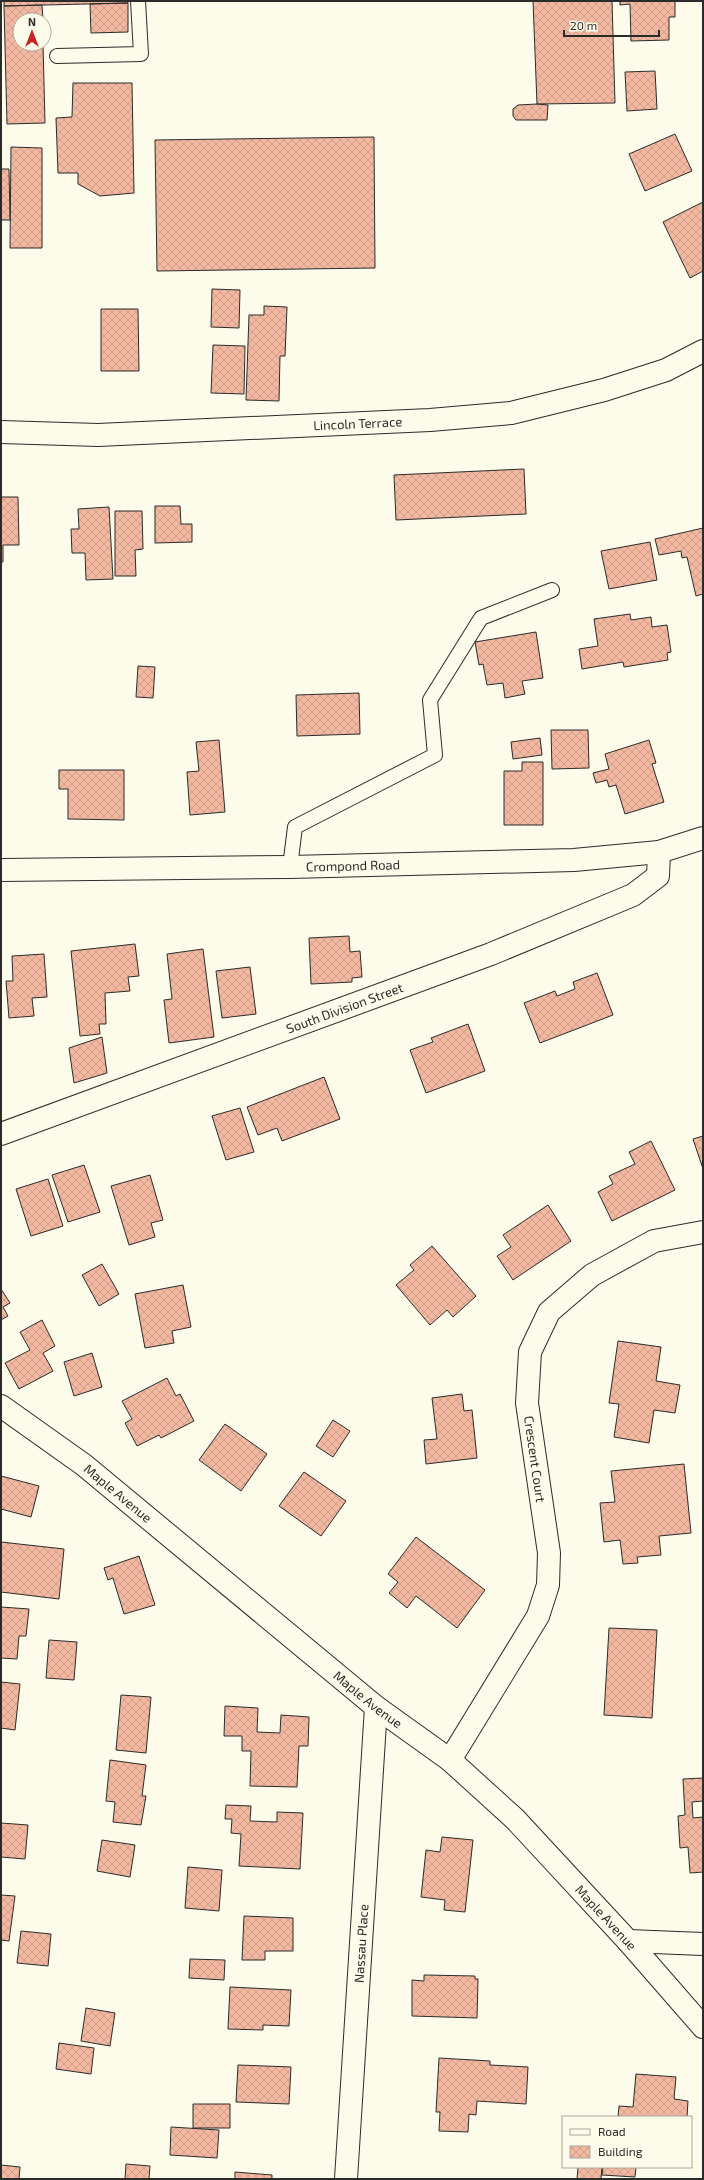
<svg xmlns="http://www.w3.org/2000/svg" width="704" height="2180" font-family="'Exo 2',sans-serif">
<style>
.building{fill:url(#building-cross-hatch);stroke:#2b2b2b}
.lines{fill:none;stroke-linecap:round;stroke-linejoin:round}
.service-casing{stroke:#2b2b2b;stroke-width:16}
.minor-casing{stroke:#2b2b2b;stroke-width:24}
.tertiary-casing{stroke:#2b2b2b;stroke-width:24}
.primary-casing{stroke:#2b2b2b;stroke-width:24}
.service{stroke:#fdfbea;stroke-width:14}
.minor{stroke:#fdfbea;stroke-width:22}
.tertiary{stroke:#fdfbea;stroke-width:22}
.primary{stroke:#fdfbea;stroke-width:22}
.labels{text-anchor:middle;stroke-width:3;stroke-linejoin:round;paint-order:stroke}
.street-label{font-size:13px;fill:#2b2b2b;stroke:#fdfbea}
</style>
<defs>
<pattern id="building-cross-hatch" width="8" height="8" patternUnits="userSpaceOnUse"><rect width="8" height="8" fill="#f2b8a0"/><path d="M0 0l8 8M0 8l8-8" fill="none" stroke="#d09e8a"/></pattern>
</defs>
<rect width="100%" height="100%" fill="#fdfbea"/>
<!-- building -->
<path class="building" d="M4,1H128V3L4,6Z
M533,1H612L615,103L537,104Z
M620,1H675V17H669V40L631,41L630,4L620,5Z
M128,3V32L91,33L90,4Z
M42,5L43,20H20V44H43L45,123L7,124L4,6Z
M655,71L657,109L627,111L625,72Z
M73,83H132L134,193L100,196L78,184V173H58L56,118L72,117Z
M537,104L548,105L547,120H516L513,116V109L518,105Z
M675,134L692,171L645,191L629,154Z
M374,137L375,268L157,271L155,140Z
M11,147L42,148V248H10Z
M1,169H9L10,220H1Z
M703,202V271L690,278L663,222Z
M212,289L240,290L239,328L211,327Z
M264,306L287,307L285,356H280L279,401L246,400L249,315H264Z
M101,309H138L139,371H101Z
M213,345L245,346L244,394L211,393Z
M524,469L526,514L396,520L394,475Z
M1,497H18L19,545H3V562H1Z
M155,506H180L181,524H192V542L155,543Z
M109,507L113,579L86,580L85,553H72L71,529H79L78,509Z
M115,511H142L143,549L135,550L136,576H115Z
M703,528V594L696,596L687,557L682,558L681,551L659,555L655,539Z
M650,542L657,580L609,589L601,551Z
M630,614L631,620L651,617L652,627L667,625L671,652L667,653L668,660L624,667L623,662L582,669L579,649L598,646L594,619Z
M536,632L543,678L522,681L525,694L505,698L503,683L487,685L483,664L479,665L475,642Z
M138,666L155,667L153,698L136,697Z
M359,693L360,734L297,736L296,695Z
M551,730H588L589,768L552,769Z
M540,738L542,755L513,759L511,742Z
M219,740L225,812L190,815L187,772L199,771L196,742Z
M649,740L656,763L652,764L664,802L625,814L616,785L609,787L607,780L596,783L593,773L609,769L605,754Z
M522,762H543V825H504V771H522Z
M59,770H124V820L68,819V789H59Z
M349,936L350,952L360,951L362,977L352,978V982L311,984L309,938Z
M135,944L139,976L128,977L130,991L105,993L106,1024H99L100,1034L80,1036L71,951Z
M203,949L214,1037L169,1043L164,1000L172,999L167,954Z
M44,954L47,997L32,998L34,1016L9,1018L6,981H13L12,956Z
M250,967L256,1014L222,1018L216,971Z
M597,973L613,1015L540,1043L524,1003L555,991L557,996L575,989L573,982Z
M468,1024L485,1071L426,1093L410,1050L433,1042L431,1038Z
M102,1037L107,1073L74,1083L69,1048Z
M324,1077L340,1119L282,1141L277,1128L258,1135L247,1107Z
M240,1108L254,1152L226,1160L212,1116Z
M703,1136V1169L693,1139Z
M651,1141L675,1190L612,1221L598,1192L613,1184L609,1176L635,1164L629,1152Z
M84,1165L100,1212L68,1222L52,1175Z
M150,1175L163,1220L151,1223L155,1237L129,1245L111,1186Z
M48,1179L63,1226L31,1236L16,1189Z
M548,1205L571,1241L513,1280L497,1256L511,1247L503,1235Z
M432,1246L476,1296L453,1317L447,1310L430,1325L396,1285L414,1270L410,1265Z
M102,1264L119,1294L99,1306L82,1275Z
M183,1285L191,1327L172,1331L174,1343L145,1348L135,1294Z
M1,1289L10,1303L3,1307L8,1316L1,1320Z
M42,1320L55,1346L43,1353L53,1371L19,1389L5,1363L30,1350L20,1332Z
M618,1341L661,1347L656,1381L680,1385L675,1413L654,1410L649,1443L614,1437L619,1404L609,1403Z
M92,1353L102,1387L74,1396L64,1362Z
M167,1378L176,1396L180,1394L194,1421L161,1438L159,1435L137,1446L125,1423L132,1419L122,1401Z
M462,1394L464,1411L472,1410L477,1458L426,1464L424,1440L437,1439L432,1398Z
M333,1420L350,1431L333,1457L316,1446Z
M225,1424L267,1454L241,1491L199,1460Z
M684,1464L691,1533L659,1536L661,1555L637,1557L638,1563L623,1564L620,1540L604,1542L600,1503L615,1502L611,1471Z
M304,1472L346,1501L321,1536L279,1506Z
M1,1476L39,1486L31,1517L1,1509Z
M416,1537L485,1590L457,1628L416,1596L407,1608L389,1593L398,1582L388,1574Z
M1,1542L64,1549L59,1599L1,1592Z
M139,1556L155,1605L124,1614L113,1578L108,1580L104,1568Z
M1,1607L29,1609L26,1636H19L17,1659L1,1658Z
M609,1628L657,1630L652,1718L604,1715Z
M49,1640L77,1642L74,1680L46,1678Z
M1,1682L20,1684L15,1730L1,1728Z
M121,1695L151,1697L146,1753L116,1750Z
M225,1706L258,1708L257,1732L280,1733L281,1715L309,1717L308,1746H299L297,1787L250,1786L251,1751H242V1736H224Z
M110,1760L146,1765L142,1796H146L141,1825L113,1822L115,1802L106,1801Z
M703,1778V1801L692,1802L693,1818L703,1817V1872L690,1873L688,1847L680,1848L678,1816L685,1815L683,1779Z
M226,1805L251,1806L250,1821L277,1822V1812L303,1813L300,1869L239,1866L241,1834L231,1833L232,1819H225Z
M1,1823L28,1825L25,1859L1,1857Z
M442,1837L473,1840L465,1912L444,1910L445,1900L421,1897L426,1850L440,1852Z
M102,1840L135,1845L130,1877L97,1871Z
M188,1867L222,1870L219,1911L185,1908Z
M1,1895L15,1896L9,1941L1,1940Z
M244,1916L293,1918V1951H265V1960H242Z
M21,1931L51,1934L48,1966L17,1963Z
M190,1959L225,1960L224,1980L189,1978Z
M424,1975L475,1976V1979H478L477,2018L412,2016V1980L424,1981Z
M230,1987L291,1990L289,2026L263,2025V2030L228,2029Z
M86,2008L115,2013L110,2046L81,2041Z
M59,2043L94,2048L91,2074L56,2069Z
M439,2058L490,2061V2065L528,2067L526,2104L477,2101L476,2115L469,2114L468,2132L439,2131L440,2112H436Z
M238,2065L291,2067L289,2104L236,2102Z
M636,2074L676,2077L674,2099L688,2101L687,2117H618L619,2106L633,2107Z
M193,2104H230V2128H193Z
M171,2127L219,2130L217,2158L170,2155Z
M126,2164L150,2166L149,2179H125Z
M1,2165L20,2167L19,2179H1Z
M578,2167H602L601,2179H577Z
M603,2167H636L635,2177L602,2175Z
M235,2172L272,2175V2179H235Z"/>
<g class="lines">
<!-- service casing -->
<g class="service-casing">
<path id="service" d="M57,56L141,54L138,1
M290,867L295,827L435,755L430,700L481,618L552,590"/>
</g>
<!-- minor casing -->
<g class="minor-casing">
<g id="minor">
<path id="s1" d="M1,432L98,435L430,420L511,413L604,390L666,370L703,351"/>
<path d="M450,1760L538,1616L548,1585L549,1553L527,1403L530,1352L549,1312L592,1275L654,1241L703,1232"/>
<path d="M628,1941L703,1944"/>
<path id="s2" d="M346,2179L376,1707"/>
</g>
</g>
<!-- tertiary casing -->
<g class="tertiary-casing">
<g id="tertiary">
<path id="s3" d="M1,1134L491,954L633,895L658,876L659,852"/>
<path id="s4" d="M1,1406L84,1465L376,1707L450,1760L515,1819L628,1941L703,2027"/>
</g>
</g>
<!-- primary casing -->
<g class="primary-casing">
<g id="primary">
<path id="s5" d="M1,870L290,867L574,860L659,852L703,838"/>
</g>
</g>
<!-- service -->
<use href="#service" class="service"/>
<!-- minor -->
<use href="#minor" class="minor"/>
<!-- tertiary -->
<use href="#tertiary" class="tertiary"/>
<!-- primary -->
<use href="#primary" class="primary"/>
</g>
<g class="labels">
<!-- street labels -->
<g class="street-label">
<text dy="5" stroke="none"><textPath href="#s1" startOffset="357">Lincoln Terrace</textPath></text>
<text dy="5" stroke="none"><textPath href="#s5" startOffset="352">Crompond Road</textPath></text>
<text dy="5" stroke="none"><textPath href="#s3" startOffset="366">South Division Street</textPath></text>
<text transform="translate(535 1459) rotate(82)" y="5">Crescent Court</text>
<text dy="5" stroke="none"><textPath href="#s4" startOffset="146">Maple Avenue</textPath></text>
<text dy="5" stroke="none"><textPath href="#s4" startOffset="470">Maple Avenue</textPath></text>
<text dy="5" stroke="none"><textPath href="#s4" startOffset="794">Maple Avenue</textPath></text>
<text dy="5" stroke="none"><textPath href="#s2" startOffset="236">Nassau Place</textPath></text>
</g>
</g>
<!-- border -->
<rect width="704" height="2180" fill="none" stroke="#2b2b2b" stroke-width="4"/>
<!-- legend -->
<rect x="562" y="2116" width="130" height="52" fill="#fdfbea" stroke="#a9a89e"/>
<rect x="570" y="2129" width="20" height="6" fill="#fdfbea" stroke="#a9a89e"/>
<text x="598" y="2136" font-size="12" fill="#2b2b2b">Road</text>
<rect x="570" y="2146" width="20" height="12" fill="url(#building-cross-hatch)" stroke="#a9a89e"/>
<text x="598" y="2156" font-size="12" fill="#2b2b2b">Building</text>
<!-- north arrow -->
<g transform="translate(32 32)"><circle r="19" fill="#fdfbea" stroke="#a9a89e"/>
<path d="M0-3L7 15L0 10L-7 15Z" fill="#c62828"/>
<text y="-6" font-size="11" font-weight="bold" text-anchor="middle" fill="#2b2b2b">N</text>
</g>
<!-- scale -->
<path d="M564 30v6h95v-6" fill="none" stroke="#2b2b2b" stroke-width="2"/>
<text x="570" y="30" font-size="12" fill="#2b2b2b" stroke="#fdfbea" stroke-width="3" paint-order="stroke">20 m</text>
</svg>
